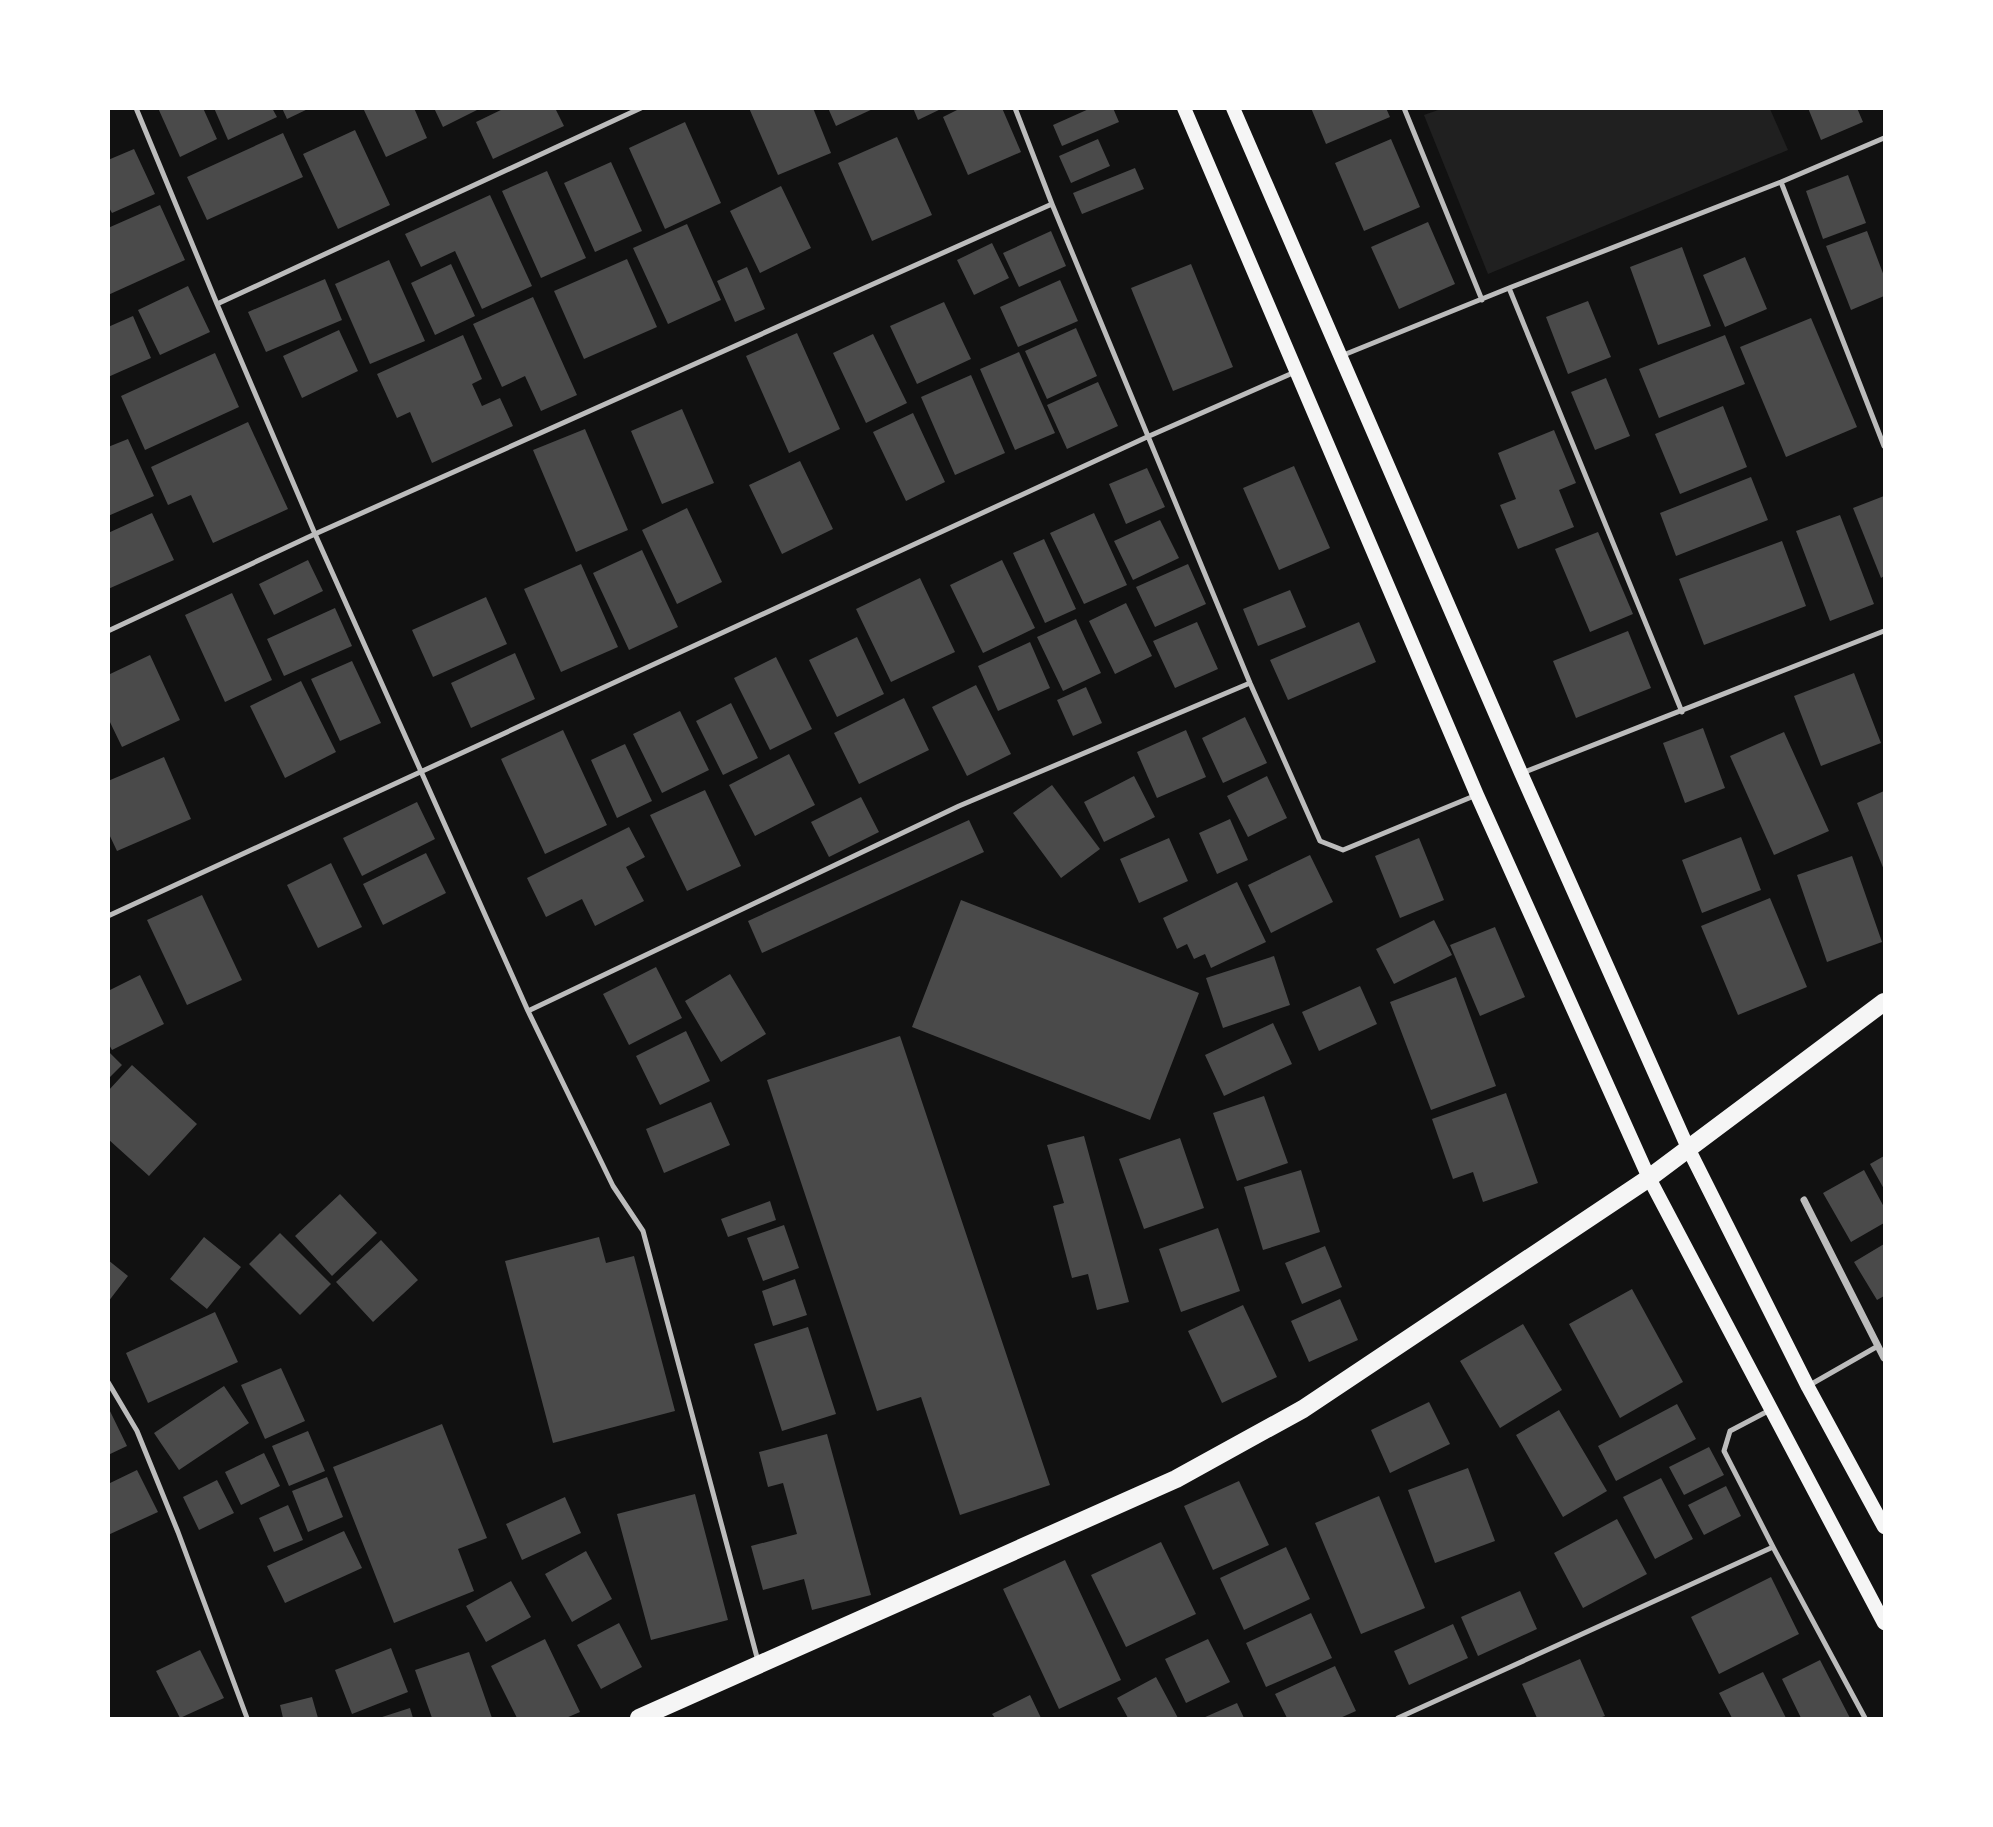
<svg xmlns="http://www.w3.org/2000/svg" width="1993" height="1827" font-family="'Open Sans',sans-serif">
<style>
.green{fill:#202020}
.building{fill:#4a4a4a}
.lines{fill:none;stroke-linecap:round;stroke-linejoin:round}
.service{stroke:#bcbcbc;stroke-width:5}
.minor{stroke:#bcbcbc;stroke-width:7}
.secondary{stroke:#f5f5f5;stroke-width:14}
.primary{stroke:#f5f5f5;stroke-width:18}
</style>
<rect width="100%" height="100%" fill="#111"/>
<!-- green -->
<path class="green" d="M1441,109H1770L1788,150L1488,274L1424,115Z"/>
<!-- building -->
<path class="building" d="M158,108H203L217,139L180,157Z
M214,108H272L277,117L228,140Z
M282,108H310L287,119Z
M363,108H414L427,138L386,157Z
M434,108H481L443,127Z
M505,108H555L564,126L493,159L476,122Z
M749,108H813L831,153L778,175Z
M828,108H875L836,126Z
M913,108H943L918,120Z
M961,108H1002L1021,152L968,175L943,117Z
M1091,108H1113L1119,122L1062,146L1053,125Z
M1311,108H1386L1390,117L1326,144Z
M1808,108H1857L1863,122L1821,140Z
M685,122L721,203L665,229L629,148Z
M355,130L390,205L338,229L303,154Z
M283,133L303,177L207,220L187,177Z
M897,137L932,215L872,241L838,163Z
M1098,139L1110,166L1071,183L1059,156Z
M1391,139L1420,207L1364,231L1335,163Z
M134,149L155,194L112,213L108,206V160Z
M611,162L642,231L595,252L564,183Z
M1135,168L1144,189L1082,214L1073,193Z
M547,171L586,258L541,278L502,191Z
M1848,175L1866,223L1823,239L1806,191Z
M781,186L811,248L760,273L730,211Z
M490,195L532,286L482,309L455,251L421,267L405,234Z
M160,205L185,260L108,295V228Z
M1428,222L1455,284L1399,309L1371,247Z
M687,224L721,300L668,324L633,248Z
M1051,231L1066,266L1019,287L1003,253Z
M1867,231L1884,276V296L1851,310L1826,246Z
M992,243L1009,278L974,295L957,260Z
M1682,247L1711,326L1658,345L1630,267Z
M1745,257L1767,309L1725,327L1703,275Z
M627,259L657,327L584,359L554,291Z
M389,260L425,341L370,364L335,284Z
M451,264L475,316L435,335L411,283Z
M1191,264L1233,367L1173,391L1131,288Z
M747,267L765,309L735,322L717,281Z
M325,279L342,320L266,352L248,312Z
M1060,280L1078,321L1018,347L1000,307Z
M188,286L210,332L160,355L138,310Z
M533,297L577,395L541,411L525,376L502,387L473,324Z
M1588,301L1611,357L1568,374L1546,317Z
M944,302L971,359L917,384L890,326Z
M133,316L151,358L108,377V327Z
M1811,318L1857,427L1786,457L1740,347Z
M1076,328L1097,376L1047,399L1025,351Z
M339,330L358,371L302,398L283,356Z
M797,333L840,429L789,453L746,356Z
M873,334L907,403L866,423L833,353Z
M463,335L482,379L472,384L482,406L500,398L513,426L432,463L410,412L397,418L377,374Z
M1725,335L1745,384L1659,418L1639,369Z
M1019,352L1055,433L1015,450L980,369Z
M215,353L239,407L145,450L121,396Z
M971,375L1005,453L955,475L921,397Z
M1606,378L1630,436L1595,450L1571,392Z
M1098,382L1118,426L1067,449L1047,405Z
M1723,406L1747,467L1680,494L1655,434Z
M682,409L714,483L662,504L631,431Z
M913,413L945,482L906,501L873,432Z
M248,422L288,509L213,543L191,495L168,505L151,467Z
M585,429L628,530L576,552L533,450Z
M1554,430L1576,483L1559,490L1574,527L1518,549L1500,505L1516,499L1498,453Z
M128,439L154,496L108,516V447Z
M800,461L833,529L782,554L749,485Z
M1294,466L1330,548L1279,570L1243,488Z
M1147,468L1165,507L1126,524L1109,484Z
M1751,477L1768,520L1676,556L1660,513Z
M1884,496V576L1881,578L1853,508Z
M687,508L722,582L677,604L642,530Z
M152,513L174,560L108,589V533Z
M1094,513L1127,585L1084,604L1050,533Z
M1840,515L1874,604L1830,621L1796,531Z
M1160,520L1179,558L1133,580L1114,541Z
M1598,532L1633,614L1590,632L1555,549Z
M1044,539L1076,609L1045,623L1013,553Z
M1782,541L1806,606L1704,645L1679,579Z
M642,550L678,627L629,650L593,573Z
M308,560L323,591L274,615L259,584Z
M1002,560L1035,628L983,653L950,585Z
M581,564L618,647L561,672L524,589Z
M1188,564L1206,604L1155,627L1136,587Z
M920,578L955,652L891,682L856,609Z
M1290,590L1306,627L1258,646L1243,609Z
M232,593L272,680L225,702L185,615Z
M486,597L507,644L433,677L412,630Z
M1126,603L1152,656L1115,674L1089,621Z
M335,608L352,646L284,676L267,639Z
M1076,619L1101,673L1063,691L1037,637Z
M1197,622L1218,669L1175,688L1153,641Z
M1359,622L1376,662L1288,700L1270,660Z
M1628,631L1651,688L1576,718L1553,661Z
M857,637L884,694L837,717L809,660Z
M1030,642L1050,688L998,711L978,666Z
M515,653L535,699L471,728L451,683Z
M150,655L180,720L122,747L108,718V675Z
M776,657L812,729L770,750L734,678Z
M352,661L381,723L340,741L311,679Z
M1854,673L1881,743L1821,766L1794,696Z
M301,681L336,752L285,778L250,706Z
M976,685L1011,754L967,776L932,707Z
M1086,687L1102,723L1073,736L1057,700Z
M904,698L929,750L859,784L834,733Z
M731,703L758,758L723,775L696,721Z
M680,711L709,770L662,793L633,734Z
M1245,717L1267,763L1223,783L1202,738Z
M1703,728L1725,788L1685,803L1663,743Z
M563,730L607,825L545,854L501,759Z
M1186,730L1206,777L1157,798L1137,752Z
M1784,732L1829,831L1774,855L1730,756Z
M625,744L652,801L617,818L591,760Z
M789,754L815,805L755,836L729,785Z
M164,757L191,819L117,851L108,832V781Z
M1134,776L1155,817L1104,842L1084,802Z
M1267,776L1287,818L1248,837L1227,796Z
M1052,785L1100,849L1061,878L1013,813Z
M705,790L741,866L687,891L650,815Z
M1884,791V870L1857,803Z
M861,797L879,832L829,857L811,822Z
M417,802L435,839L362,876L343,838Z
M1230,819L1248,860L1217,874L1199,833Z
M969,820L984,852L762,953L748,921Z
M629,827L645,857L626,867L644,901L595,926L582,899L546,917L527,878Z
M1741,837L1761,890L1702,913L1682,860Z
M1169,838L1188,881L1139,903L1120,859Z
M1419,838L1444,900L1400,918L1375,856Z
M426,853L446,893L383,925L363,884Z
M1310,855L1333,902L1271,933L1248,885Z
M1852,856L1882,942L1827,962L1797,875Z
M331,863L362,927L318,948L287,885Z
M1237,882L1266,942L1211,968L1205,954L1194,959L1187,944L1177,949L1163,918Z
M202,895L242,980L187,1005L147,920Z
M1770,898L1807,987L1738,1015L1701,926Z
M961,900L1199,993L1150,1120L912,1027Z
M1434,920L1452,955L1394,984L1376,949Z
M1495,927L1525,997L1480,1016L1450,945Z
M1274,956L1290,1005L1223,1028L1206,978Z
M656,967L682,1018L629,1045L603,994Z
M730,974L766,1034L721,1062L685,1001Z
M140,975L164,1024L112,1050L108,1043V991Z
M1456,977L1496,1086L1431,1110L1390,1002Z
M1360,986L1377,1024L1319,1051L1302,1012Z
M1273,1023L1292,1064L1224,1096L1205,1055Z
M686,1031L710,1081L660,1105L636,1056Z
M900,1036L1050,1485L960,1515L921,1397L877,1411L767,1080Z
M108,1051L122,1065L108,1079Z
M132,1065L197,1124L149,1176L108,1139V1091Z
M1506,1093L1538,1183L1483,1202L1473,1172L1453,1179L1432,1119Z
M1264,1096L1288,1163L1237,1181L1213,1113Z
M711,1102L730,1145L664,1173L646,1129Z
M1084,1136L1129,1302L1097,1310L1088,1274L1072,1278L1053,1206L1064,1203L1047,1145Z
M1180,1138L1204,1208L1144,1229L1119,1159Z
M1884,1156V1189L1870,1164Z
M1301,1170L1320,1232L1263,1250L1244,1187Z
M1864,1170L1884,1207V1223L1851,1242L1823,1193Z
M340,1194L377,1233L332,1276L295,1236Z
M770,1201L776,1220L728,1237L721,1219Z
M784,1225L799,1268L763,1281L747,1238Z
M1218,1228L1240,1291L1181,1312L1159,1249Z
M280,1233L331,1284L300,1315L249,1264Z
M204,1237L241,1267L207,1309L170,1279Z
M599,1237L606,1263L634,1256L675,1411L553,1443L505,1261Z
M381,1240L418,1280L373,1322L336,1282Z
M1884,1244V1296L1877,1300L1854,1262Z
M1325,1246L1342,1287L1302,1304L1285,1263Z
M108,1260L128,1276L108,1302Z
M795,1279L807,1315L773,1326L762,1291Z
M1632,1289L1683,1382L1620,1418L1569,1324Z
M1340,1299L1358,1340L1309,1362L1291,1321Z
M1243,1305L1277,1377L1222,1403L1188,1331Z
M215,1312L238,1362L148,1403L126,1353Z
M1523,1324L1562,1390L1500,1428L1460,1361Z
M808,1327L836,1414L782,1431L754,1344Z
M281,1368L305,1421L265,1439L241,1385Z
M224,1386L249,1423L179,1470L154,1433Z
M1429,1402L1450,1444L1390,1473L1371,1430Z
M1677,1404L1696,1439L1616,1481L1598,1446Z
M108,1407L127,1446L108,1455Z
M1559,1410L1607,1491L1563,1517L1516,1435Z
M442,1424L487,1538L458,1549L474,1591L394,1623L333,1467Z
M308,1431L325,1471L289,1486L272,1446Z
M827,1434L871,1595L812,1610L804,1579L763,1590L751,1546L797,1534L783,1483L768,1487L759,1452Z
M1709,1447L1724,1475L1684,1495L1669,1467Z
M264,1453L280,1486L241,1505L225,1472Z
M1468,1468L1495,1541L1435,1563L1408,1490Z
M137,1470L158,1512L108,1535V1484Z
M327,1477L343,1517L308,1532L292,1491Z
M1661,1478L1693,1539L1655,1559L1623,1497Z
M217,1480L234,1513L199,1530L183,1497Z
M1239,1481L1269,1545L1213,1570L1184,1506Z
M1726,1486L1741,1516L1704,1535L1688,1505Z
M695,1494L728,1620L651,1640L617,1514Z
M1379,1496L1425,1608L1361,1634L1315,1523Z
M565,1497L581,1533L522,1560L506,1524Z
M288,1505L303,1540L274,1552L259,1518Z
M1617,1519L1647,1574L1583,1608L1554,1553Z
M344,1531L362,1568L285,1603L267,1566Z
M1161,1542L1196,1614L1126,1647L1091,1575Z
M1286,1547L1310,1599L1244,1630L1220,1578Z
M586,1551L612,1599L572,1622L545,1574Z
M1065,1560L1121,1680L1059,1709L1003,1589Z
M1771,1577L1799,1634L1719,1674L1691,1617Z
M511,1581L531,1617L486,1642L466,1606Z
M1520,1591L1537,1629L1478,1656L1461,1617Z
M1311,1613L1332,1658L1266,1687L1246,1643Z
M619,1623L642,1667L601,1689L577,1645Z
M1453,1624L1468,1658L1409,1685L1394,1651Z
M545,1639L580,1712L566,1718H517L491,1666Z
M1208,1639L1230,1682L1186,1703L1165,1659Z
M391,1648L408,1692L352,1714L335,1670Z
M200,1650L224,1698L180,1718L156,1671Z
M469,1652L492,1718H432L415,1670Z
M1580,1659L1605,1716L1599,1718H1537L1522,1684Z
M1820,1660L1850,1718H1801L1782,1679Z
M1335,1666L1356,1711L1340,1718H1287L1275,1694Z
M1763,1672L1786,1718H1732L1719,1693Z
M1156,1677L1178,1718H1128L1117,1698Z
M1030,1695L1041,1718H995L992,1714Z
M312,1697L318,1718H283L280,1705Z
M1237,1703L1244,1718H1203Z
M410,1708L413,1718H379Z"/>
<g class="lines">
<!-- service -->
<path class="service" d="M136,108L217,304
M641,108L217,304L315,534L528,1011L613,1186L643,1231L758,1661
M1015,108L1052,204
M1404,108L1482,300
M1781,182L1884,446
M1509,288L1682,712
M1341,356L1509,288L1781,182L1884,138
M108,631L315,534L1052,204L1250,683L1320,841L1343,850L1474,796
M1522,773L1884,631
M108,916L1147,437L1295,372
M528,1011L959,806L1250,683
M108,1382L137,1431L178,1532L247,1718
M1808,1386L1878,1346
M1773,1547L1865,1718
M1398,1718L1773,1547L1724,1451L1730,1431L1770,1410"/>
<!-- minor -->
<path class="minor" d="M1804,1200L1884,1358"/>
<!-- secondary -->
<path class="secondary" d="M1184,108L1477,795L1649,1178L1884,1623
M1233,108L1521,773L1688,1148L1808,1387L1884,1527"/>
<!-- primary -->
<path class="primary" d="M639,1718L1176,1479L1303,1409L1649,1178L1884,1002"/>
</g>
<!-- border -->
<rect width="1993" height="1827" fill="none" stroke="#ffffff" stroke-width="220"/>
</svg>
